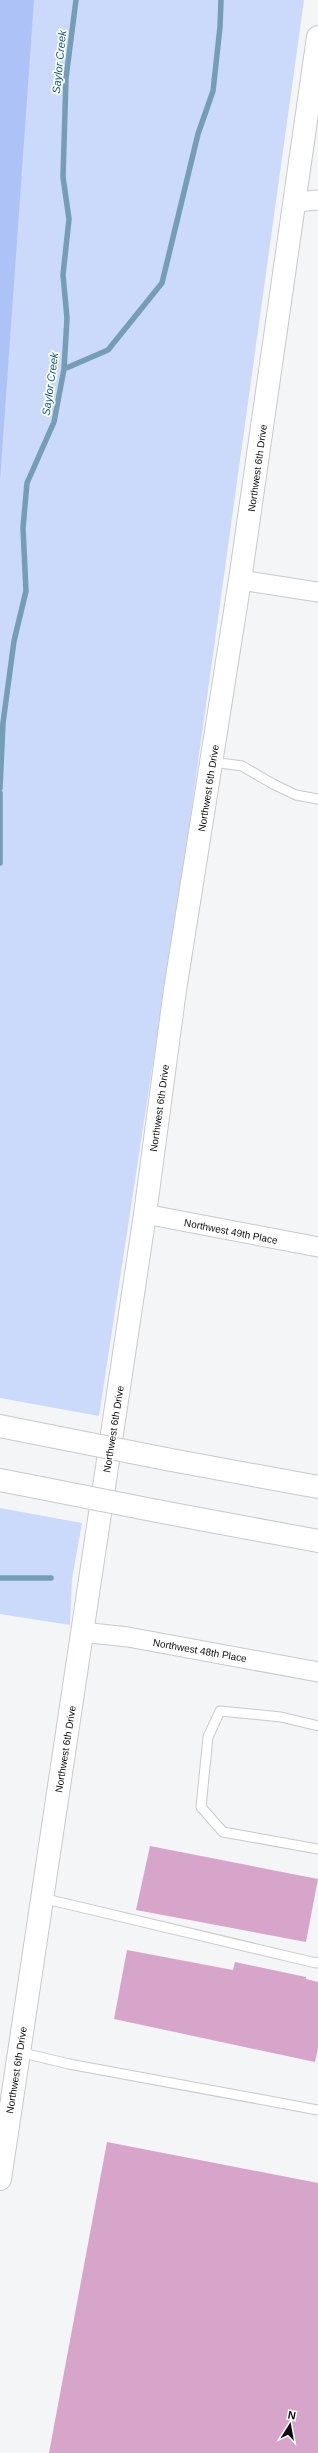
<svg xmlns="http://www.w3.org/2000/svg" width="318" height="2453" font-family="Helvetica,sans-serif">
<style>
.green{fill:#cbd9fa}
.forest{fill:#adc3f7}
.lines{fill:none;stroke-linecap:round;stroke-linejoin:round}
.stream{stroke:#749eb6;stroke-width:5.5}
.building{fill:#d8a5ca}
.service-casing{stroke:#c9c9cb;stroke-width:11}
.minor-casing{stroke:#c9c9cb;stroke-width:21}
.secondary-casing{stroke:#c9c9cb;stroke-width:24}
.motorway-casing{stroke:#c9c9cb;stroke-width:24}
.service{stroke:#fff;stroke-width:9}
.minor{stroke:#fff;stroke-width:19}
.secondary{stroke:#fff;stroke-width:22}
.motorway{stroke:#fff;stroke-width:22}
.motorway-bridge-casing{stroke:#c9c9cb;stroke-width:24;stroke-linecap:butt}
.motorway-bridge{stroke:#fff;stroke-width:22}
.labels{text-anchor:middle;stroke-width:3.5;stroke-linejoin:round;paint-order:stroke}
.street-label{font-size:10px;fill:#0e0e0f;stroke:#fff}
.water-label{font-size:11px;font-style:italic;fill:#0f597a;stroke:#fff}
</style>
<rect width="100%" height="100%" fill="#f4f5f7"/>
<!-- green -->
<path class="green" d="M0,0H304L189,827L99,1416L0,1398Z
M0,1508L82,1523L72,1579L70,1625L0,1614Z"/>
<!-- forest -->
<path class="forest" d="M0,0H34L0,481Z"/>
<g class="lines">
<!-- stream -->
<path class="stream" d="M64,369L108,350L162,283L198,134L213,91L220,27L221,0
M0,788L3,723L14,641L26,591L23,528L27,483L54,422L64,369L67,318L63,275L69,219L63,177L66,78L76,0
M0,793V863
M0,1578H51"/>
</g>
<!-- building -->
<path class="building" d="M150,1846L318,1879L306,1942L136,1910Z
M127,1950L233,1970L235,1962L306,1977V1979L318,1982V2048L315,2062L114,2019Z
M107,2142L318,2183V2453H49Z"/>
<g class="lines">
<!-- service casing -->
<g class="service-casing">
<path id="service" d="M213,762L242,766L273,784L296,795L318,799
M318,1726L281,1717L220,1711L208,1737L201,1807L223,1832L318,1849
M42,1898L316,1963L318,1962
M19,2052L69,2064L318,2110"/>
</g>
<!-- minor casing -->
<g class="minor-casing">
<path id="minor" d="M296,202L318,200
M240,580L318,592
M145,1214L318,1247
M82,1632L128,1637L318,1672"/>
</g>
<!-- secondary casing -->
<g class="secondary-casing">
<path id="secondary" d="M0,2179L145,1214L175,990L240,580L318,37"/>
</g>
<!-- motorway casing -->
<g class="motorway-casing">
<path id="motorway" d="M0,1426L50,1436
M166,1459L318,1487
M0,1480L41,1488
M157,1511L318,1541"/>
</g>
<!-- service -->
<use href="#service" class="service"/>
<!-- minor -->
<use href="#minor" class="minor"/>
<!-- secondary -->
<use href="#secondary" class="secondary"/>
<!-- motorway -->
<use href="#motorway" class="motorway"/>
<!-- motorway-bridge casing -->
<g class="motorway-bridge-casing">
<path id="motorway-bridge" d="M50,1436L166,1459
M41,1488L157,1511"/>
</g>
<!-- motorway-bridge -->
<use href="#motorway-bridge" class="motorway-bridge"/>
</g>
<g class="labels">
<!-- street labels -->
<g class="street-label">
<text transform="translate(257 468) rotate(-82)" y="4">Northwest 6th Drive</text>
<text transform="translate(208 788) rotate(-81)" y="4">Northwest 6th Drive</text>
<text transform="translate(159 1108) rotate(-82)" y="4">Northwest 6th Drive</text>
<text transform="translate(231 1231) rotate(11)" y="4">Northwest 49th Place</text>
<text transform="translate(113 1429) rotate(-81)" y="4">Northwest 6th Drive</text>
<text transform="translate(200 1650) rotate(10)" y="4">Northwest 48th Place</text>
<text transform="translate(65 1749) rotate(-81)" y="4">Northwest 6th Drive</text>
<text transform="translate(16 2070) rotate(-81)" y="4">Northwest 6th Drive</text>
</g>
<!-- water labels -->
<g class="water-label">
<text transform="translate(59 62) rotate(-84)" y="4">Saylor Creek</text>
<text transform="translate(50 384) rotate(-82)" y="4">Saylor Creek</text>
</g>
</g>
<!-- north arrow -->
<g transform="translate(290 2425) rotate(11)" stroke="#ffffff" stroke-width="3" paint-order="stroke">
<path d="M0-3L7 15L0 10L-7 15Z" fill="#0e0e0f"/>
<text y="-6" font-size="11" font-weight="bold" text-anchor="middle" fill="#0e0e0f">N</text>
</g>
</svg>
